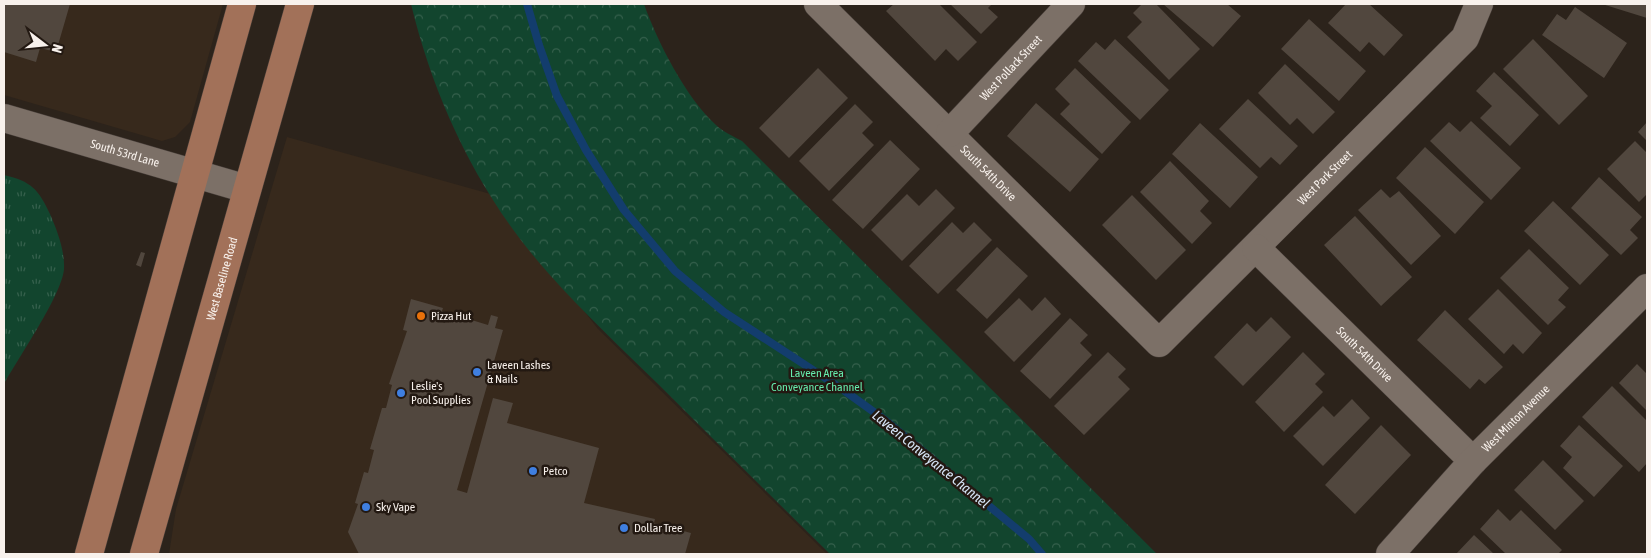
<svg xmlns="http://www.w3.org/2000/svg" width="1651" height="558" font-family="'Asap Condensed',sans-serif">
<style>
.commercial{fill:#37291c}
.grass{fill:url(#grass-tufts)}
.park{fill:url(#park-crowns)}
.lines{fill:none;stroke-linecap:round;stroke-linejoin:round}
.stream{stroke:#133d6d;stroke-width:8}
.building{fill:#51473e}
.minor-casing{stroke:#473e39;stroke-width:29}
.major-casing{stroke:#473e39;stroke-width:29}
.minor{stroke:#7c7067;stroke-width:28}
.major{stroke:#a27159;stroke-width:28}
.food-dot{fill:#e8710a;stroke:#231912;stroke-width:2}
.shop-dot{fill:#3f7fe0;stroke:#231912;stroke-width:2}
.labels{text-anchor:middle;stroke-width:5;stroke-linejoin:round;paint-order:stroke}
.street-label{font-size:12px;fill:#f8f1ec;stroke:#231912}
.poi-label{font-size:12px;fill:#f8f1ec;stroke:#231912;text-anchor:start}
.park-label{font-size:12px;fill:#66ecad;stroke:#231912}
.water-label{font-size:14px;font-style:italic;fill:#d7e6f8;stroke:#231912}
</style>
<defs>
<pattern id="grass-tufts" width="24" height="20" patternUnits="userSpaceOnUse" patternTransform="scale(1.25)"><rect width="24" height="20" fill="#12452e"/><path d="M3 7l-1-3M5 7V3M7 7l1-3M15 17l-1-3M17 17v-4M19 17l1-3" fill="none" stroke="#35604c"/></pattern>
<pattern id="park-crowns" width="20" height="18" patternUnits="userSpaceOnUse" patternTransform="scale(1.25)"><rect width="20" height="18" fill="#12452e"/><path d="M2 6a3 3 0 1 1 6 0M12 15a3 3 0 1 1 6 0" fill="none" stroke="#35604c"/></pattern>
</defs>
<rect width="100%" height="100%" fill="#2c231b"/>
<!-- commercial -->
<path class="commercial" d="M4,4H223L190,122L175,137L162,141L4,95Z
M287,137L494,195L598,329L827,554H169L176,509Z"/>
<!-- grass -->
<path class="grass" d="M4,175C31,181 39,190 50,214C57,230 65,251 64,269C62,295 18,358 4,384Z"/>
<!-- park -->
<path class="park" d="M411,4H644C657,41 686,98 716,125C723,132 733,136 742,141L1157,554H830C772,497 715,441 658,384C621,348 583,312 549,274C480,197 435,103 411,4Z"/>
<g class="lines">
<!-- stream -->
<path class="stream" d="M527,4L539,45L557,96L586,150L624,210L675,271L724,312L842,389L885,420L1029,539L1042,554"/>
</g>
<!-- building -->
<path class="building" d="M4,4H70L56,52L40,48L36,62L4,52Z
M894,4H939L977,42L958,61L946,49L935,61L886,11Z
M950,4H992L988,8L998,17L981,34Z
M1142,4H1156L1200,49L1169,80L1127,37L1142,22L1133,13Z
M1163,4H1227L1241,16L1213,47Z
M1346,4H1369L1403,35L1384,56L1369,42L1360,52L1328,23Z
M1602,4H1647V18Z
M1575,7L1627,43L1604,78L1542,35L1557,14L1566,20Z
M1309,19L1366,71L1339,101L1281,49Z
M1115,39L1169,90L1140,120L1078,61L1096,42L1105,50Z
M1533,39L1588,96L1559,125L1503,69Z
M1285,64L1335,112L1313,134L1297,118L1290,125L1258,93Z
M818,68L848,98L789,158L759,128Z
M1075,68L1131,122L1102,154L1060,114L1070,104L1055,89Z
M1494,72L1539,115L1510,146L1480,118L1492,106L1476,91Z
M1248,99L1298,146L1280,165L1271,157L1260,168L1219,129Z
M1036,103L1099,159L1070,192L1007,136Z
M855,104L873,122L862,133L874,145L829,191L799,161Z
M1471,121L1521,168L1491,200L1430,141L1449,122L1460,132Z
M1647,122V141L1638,132Z
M1200,123L1258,177L1230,208L1172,154Z
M890,140L920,169L863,229L832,200Z
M1635,141L1647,153V194L1639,202L1607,169Z
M1425,147L1484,202L1455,234L1396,178Z
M1170,161L1209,201L1200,211L1212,223L1192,244L1140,192Z
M1599,177L1642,217L1630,230L1638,238L1621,255L1571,208Z
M936,189L955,208L902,261L871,230L907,194L919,206Z
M1381,189L1390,198L1399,191L1441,236L1411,265L1358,210Z
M1132,195L1186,250L1156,280L1102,225Z
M1553,201L1609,255L1580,285L1524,231Z
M1355,216L1412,277L1381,306L1324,245Z
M952,222L963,233L974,222L992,240L938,294L909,266Z
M997,247L1028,276L987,319L956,290Z
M1529,249L1569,288L1558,300L1566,307L1548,325L1500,278Z
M141,252L145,253L141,267L136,265Z
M1498,289L1542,333L1523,354L1513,344L1504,354L1468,319Z
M1045,297L1061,314L1014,362L984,332L1019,298L1032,311Z
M411,299L443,308L442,311L488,325L491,315L498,317L495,328L503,330L457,490L467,493L493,398L513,403L507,423L599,448L584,503L655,519L654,523L691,533L685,554H359L348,532L358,504L355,503L364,472L368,473L374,450L370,449L382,408H386L392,385L389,384L407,331L403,330Z
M1445,310L1503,367L1485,384L1479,379L1470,389L1417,340Z
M1271,317L1291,337L1243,386L1214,357L1247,323L1256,332Z
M1070,318L1088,335L1080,343L1092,355L1050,399L1020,371Z
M1108,352L1126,369L1118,377L1130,389L1084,435L1054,406Z
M1303,352L1325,374L1315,384L1323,392L1284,432L1255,402Z
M1637,364L1647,374V411L1619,383Z
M1612,386L1647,421V463L1639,472L1582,417Z
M1352,399L1370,418L1323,466L1293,436L1323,406L1334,417Z
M1381,425L1411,455L1355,514L1325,485Z
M1579,425L1623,466L1594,497L1563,468L1572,457L1560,446Z
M1543,460L1584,501L1555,530L1514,490Z
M1498,509L1510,521L1521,510L1562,550L1558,554H1506L1480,529Z
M1474,535L1494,554H1456Z"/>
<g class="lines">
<!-- minor casing -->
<g class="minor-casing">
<g id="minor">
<path id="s1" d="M818,4L1159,343L1465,38L1479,4"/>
<path id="s2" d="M4,118L247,189"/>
<path id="s3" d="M950,133L1071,4"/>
<path id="s4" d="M1256,248L1473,461"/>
<path id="s5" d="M1390,554L1473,461L1647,288"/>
</g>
</g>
<!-- major casing -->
<g class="major-casing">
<g id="major">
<path d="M89,554L242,4"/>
<path id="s6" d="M144,554L300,4"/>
</g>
</g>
<!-- minor -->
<use href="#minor" class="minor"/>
<!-- major -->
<use href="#major" class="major"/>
</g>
<!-- markers -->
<circle class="food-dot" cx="421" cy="316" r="5"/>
<g class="shop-dot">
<circle cx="477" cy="372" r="5"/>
<circle cx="401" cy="393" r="5"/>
<circle cx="533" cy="471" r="5"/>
<circle cx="366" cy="507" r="5"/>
<circle cx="624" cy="528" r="5"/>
</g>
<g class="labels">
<!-- street labels -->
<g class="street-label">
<text dy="4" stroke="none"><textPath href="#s3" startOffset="89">West Pollack Street</textPath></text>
<text dy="4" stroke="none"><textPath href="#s2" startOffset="126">South 53rd Lane</textPath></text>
<text dy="4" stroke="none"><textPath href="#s1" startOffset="240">South 54th Drive</textPath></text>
<text dy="4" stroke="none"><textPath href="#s1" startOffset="715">West Park Street</textPath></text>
<text dy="4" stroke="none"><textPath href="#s6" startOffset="286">West Baseline Road</textPath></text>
<text dy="4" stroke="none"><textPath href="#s4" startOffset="152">South 54th Drive</textPath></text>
<text dy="4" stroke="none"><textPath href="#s5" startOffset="185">West Minton Avenue</textPath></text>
</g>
<!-- poi labels -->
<g class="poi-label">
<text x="431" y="320">Pizza Hut</text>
<text x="487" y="369">Laveen Lashes<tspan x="487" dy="14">&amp; Nails</tspan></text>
<text x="411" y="390">Leslie's<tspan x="411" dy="14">Pool Supplies</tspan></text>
<text x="543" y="475">Petco</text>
<text x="376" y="511">Sky Vape</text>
<text x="634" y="532">Dollar Tree</text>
</g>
<!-- park labels -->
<g class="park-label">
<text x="817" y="377">Laveen Area<tspan x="817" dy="14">Conveyance Channel</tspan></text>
</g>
<!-- water labels -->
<g class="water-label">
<text transform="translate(931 459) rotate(39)" y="5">Laveen Conveyance Channel</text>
</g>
</g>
<!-- border -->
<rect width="1651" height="558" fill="none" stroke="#f8f1ec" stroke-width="10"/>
<!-- north arrow -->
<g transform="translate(45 45) rotate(106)" stroke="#231912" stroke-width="4" paint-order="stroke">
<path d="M0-4L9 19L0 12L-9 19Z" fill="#f8f1ec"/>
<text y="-8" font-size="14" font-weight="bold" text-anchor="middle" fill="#f8f1ec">N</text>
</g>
</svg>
